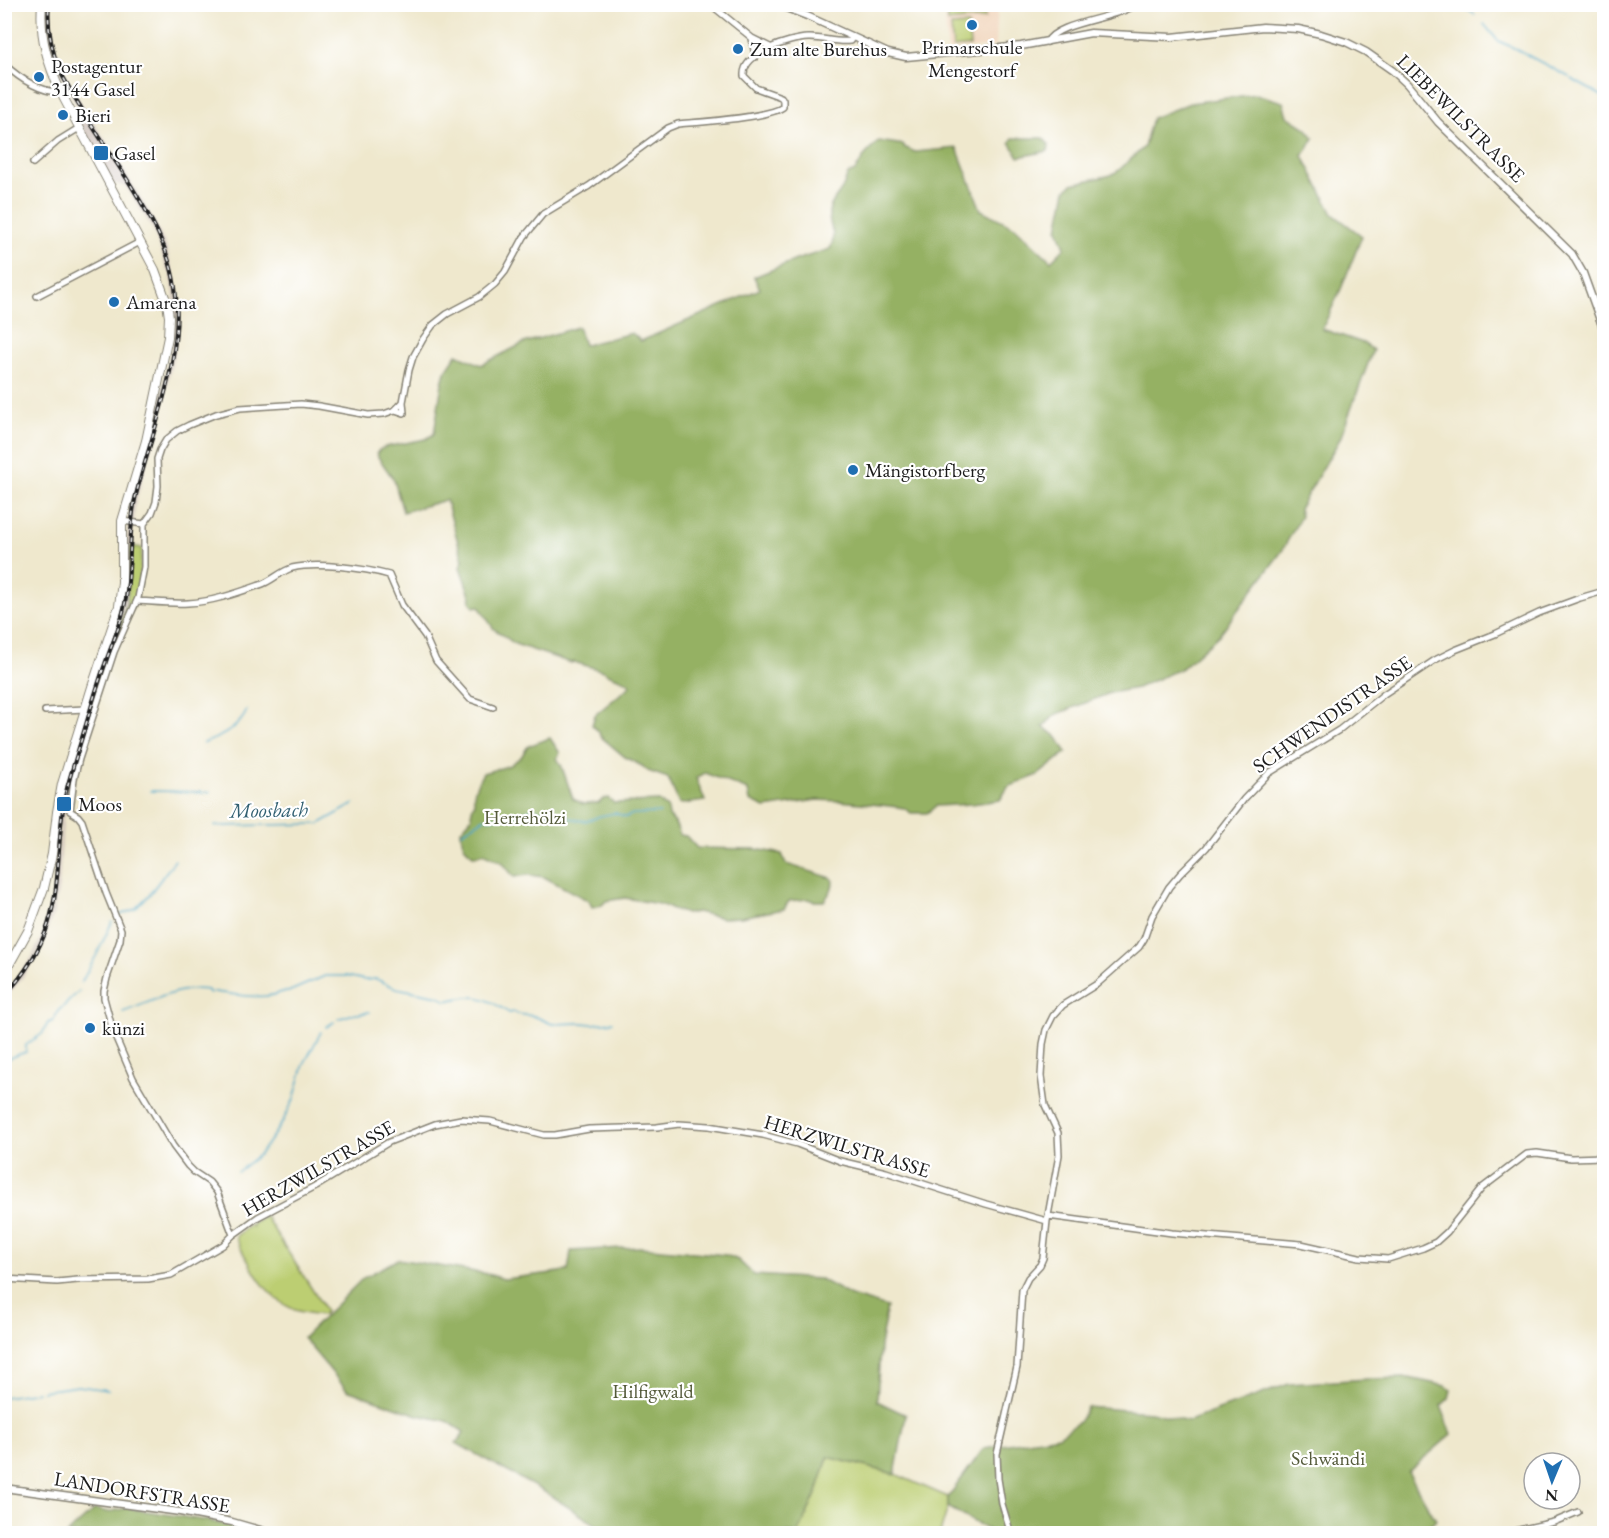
<svg xmlns="http://www.w3.org/2000/svg" width="1609" height="1538" font-family="'EB Garamond',serif">
<style>
.built{fill:#f1d5bc}
.industrial{fill:#cec1b9}
.green{fill:#bcce72;stroke:#6c7547;stroke-width:1.5}
.forest{fill:#95b164;stroke:#586640;stroke-width:1.5}
.lines{fill:none;stroke-linecap:round;stroke-linejoin:round}
.stream{stroke:#48a5c7;stroke-width:1.5}
.minor-casing{stroke:#868274;stroke-width:8}
.tertiary-casing{stroke:#868274;stroke-width:9}
.secondary-casing{stroke:#868274;stroke-width:10}
.minor{stroke:#fff;stroke-width:5}
.tertiary{stroke:#fff;stroke-width:6}
.secondary{stroke:#fff;stroke-width:8}
.rail-casing{stroke:#1c1c1c;stroke-width:4}
.rail{stroke:#fff;stroke-width:1.5;stroke-dasharray:4.5;stroke-linecap:butt}
.poi-dot{fill:#1f6fb2;stroke:#fff;stroke-width:2}
.labels{text-anchor:middle;stroke-width:4.5;stroke-linejoin:round;paint-order:stroke}
.poi-label{font-size:20px;fill:#1c1c1c;stroke:#fff;text-anchor:start}
.street-label{font-size:20px;fill:#1c1c1c;stroke:#fff}
.park-label{font-size:20px;fill:#545a3a;stroke:#fff}
.water-label{font-size:21px;font-style:italic;fill:#326072;stroke:#fff}
</style>
<rect width="100%" height="100%" fill="#fff"/>
<filter id="ink" filterUnits="userSpaceOnUse"><feTurbulence type="fractalNoise" baseFrequency=".0167" numOctaves="2"/><feDisplacementMap in="SourceGraphic" scale="12" xChannelSelector="R" yChannelSelector="G"/><feConvolveMatrix kernelMatrix="1 2 1 2 8 2 1 2 1" color-interpolation-filters="sRGB"/></filter>
<filter id="wash" filterUnits="userSpaceOnUse"><feTurbulence type="fractalNoise" baseFrequency=".008" numOctaves="4" result="noise"/><feDisplacementMap in="SourceGraphic" scale="24" xChannelSelector="R" yChannelSelector="G"/><feGaussianBlur stdDeviation="1.35" result="paint"/><feColorMatrix in="noise" values="0 0 0 0 0 0 0 0 0 0 0 0 0 0 0 0 0 1.4 0 .05"/><feComposite in="paint" operator="in"/></filter>
<g filter="url(#wash)">
<rect width="100%" height="100%" fill="#efe8cd"/>
<!-- built -->
<path class="built" d="M944,5H998L996,46L948,50Z"/>
<!-- industrial -->
<path class="industrial" d="M50,4L51,34L54,49L61,69L75,94L117,158L153,219L166,246L175,280L178,301V323L175,350L159,420L135,505L134,522L132,529L129,587L124,614L103,675L67,798L63,820L59,885L53,915L44,939L31,965L20,981L5,998L4,994L17,979L32,957L41,938L50,914L55,885L60,826L58,822L67,777L122,606L125,588L128,522L133,497L156,419L172,349L175,323L174,295L170,272L167,271L153,229L126,187L111,182L76,116L81,114L56,65L51,50L47,30V5Z"/>
<!-- green -->
<path class="green" d="M946,5H984L985,18L948,22Z
M968,25L970,46L953,48L951,26Z
M131,546L142,548L140,579L133,607L117,640H116L127,602Z
M265,1216L326,1311L323,1315C313,1314 304,1313 295,1310C265,1298 250,1265 236,1239V1236L250,1225L252,1227V1223Z
M828,1457L895,1474L948,1497V1507L940,1533L798,1534L817,1492Z"/>
<!-- forest -->
<path class="forest" d="M1256,94L1283,102L1287,116L1306,128L1314,138L1303,156L1333,214L1362,236L1341,289L1322,329L1363,343L1373,350L1340,439L1299,509L1301,516L1282,551L1219,635L1182,668L1137,688L1110,693L1055,715L1043,727L1055,735L1067,752L1038,775L1008,787L1000,800L972,804L936,806L927,813H911L904,808L890,806L840,801L817,800L765,808L750,801L748,790L705,773L696,778L705,801L683,804L679,803L668,778L648,771L642,766L625,757L600,736L599,732L592,725L595,715L630,686L628,682L608,674L604,671L574,662L571,663L515,644L493,628L479,606L474,607L470,601L471,598L460,567L463,560L446,500L403,512L394,480L378,457L377,453L379,450L385,447L426,439L434,434L442,383L445,372L457,354L481,365L524,343L578,327L584,345L632,333L641,341L760,289L754,277L796,260L830,249C838,231 828,229 829,212C830,203 838,196 843,187C845,183 846,178 848,174L855,171L865,155L879,141L904,145V147L915,152L957,148L981,210L1015,227L1051,261L1065,247L1058,229L1066,190L1072,184L1111,175L1118,171L1144,147L1152,118L1190,103Z
M1013,138H1043L1049,145L1048,151L1019,157L1010,142Z
M550,738L560,753L557,758L562,767L573,799L583,804L599,803L603,799L608,798L614,803L659,801L668,809L669,816L675,823L680,835L686,836L697,848L756,849L782,854L786,864L832,878C835,887 829,894 824,901H813L808,899L789,901L784,909L741,917L723,918L697,912L686,914L659,904L625,898L606,901L602,905L592,907L589,901L544,877L528,875L514,877L502,862L483,853L475,856C465,851 461,841 461,830L472,817L471,814L473,805L475,803C471,793 478,782 483,773L508,766L521,757L528,746Z
M640,1247L726,1255L738,1260L754,1275L820,1279L851,1296L887,1307L880,1346L877,1401L906,1415L895,1474L828,1457L817,1492L798,1533H609L548,1494L456,1443L464,1432L447,1421L418,1415L347,1390L303,1338L363,1278L398,1259L488,1274L504,1279L568,1271L571,1251Z
M1409,1378L1446,1386L1451,1390L1449,1398L1441,1406L1452,1434L1408,1472L1436,1520L1423,1533H993L948,1507V1497L984,1448L1059,1436L1080,1421L1087,1407L1151,1412L1189,1421L1289,1384L1367,1379Z
M127,1508L209,1521L262,1533L67,1534L95,1509L108,1512Z"/>
<g class="lines">
<!-- stream -->
<path class="stream" d="M1460,4L1475,15
M1484,24L1498,41L1512,47L1569,77
M1571,79L1604,97
M204,743C221,737 240,728 247,710
M150,791L210,792
M215,826L319,824L354,804
M462,832L485,818L508,817L533,809L578,820L587,821L600,816L615,813L626,817L633,814L660,813
M120,915L135,909L149,895L175,860
M81,983L96,956L112,922
M387,984L396,988L439,996L446,1001C475,994 484,995 509,1013L514,1012L517,1014L534,1016L552,1024L582,1023L592,1024L613,1022
M123,1012C150,1003 179,985 208,990L209,993L214,992C235,994 263,1001 282,992H288L325,976H346L365,980L376,979L385,983
M338,1019L350,1015L370,1012
M326,1027L334,1022
M4,1061L14,1056L26,1052V1045L42,1034L48,1023L53,1021L58,1011L66,1004L79,991
M237,1172L260,1154L282,1123L294,1099L304,1064L321,1032
M42,1391L78,1386L108,1390
M4,1397L38,1392"/>
</g>
</g>
<g filter="url(#ink)">
<g class="lines">
<!-- minor casing -->
<g class="minor-casing">
<path id="minor" d="M710,4L752,38L755,57
M752,38L770,47
M1047,42C1056,22 1116,19 1137,4
M4,64C20,79 38,91 61,93
M33,163L58,141L79,128
M37,296L140,242
M395,410L404,413L403,402
M122,521L144,524
M138,601C154,602 172,604 188,603C212,602 237,593 260,585C272,581 281,571 292,568C317,562 364,568 389,575L402,605L425,636L436,661L470,699L493,707
M45,711L85,709
M1048,1216L1172,1233L1301,1244L1359,1257L1388,1259L1423,1248L1436,1242L1447,1232L1482,1188L1527,1154L1537,1153L1571,1158L1604,1157
M233,1235L217,1192L209,1182L194,1172L188,1166L173,1146L133,1078L113,1031L104,998V991L107,978L120,940L121,930L106,893L82,821L78,816L70,811L74,779L79,759L114,652L138,598L144,567V524L152,513L156,502L158,486L157,459L160,450L166,440L177,431L189,425L216,414L240,408L301,404L319,406L368,415L384,414L395,410L403,402L409,370L413,357L423,339L433,325L447,314L479,297L495,284L505,272L524,237L543,214L589,186L668,128L678,124C700,122 768,118 783,107V100L781,97L756,88L744,76C742,53 789,39 808,38C822,37 835,43 850,41L853,37
M4,1279L57,1282L78,1280L148,1279L171,1275L223,1245L233,1235L258,1217L315,1187L389,1142L435,1124L461,1119L490,1121L544,1135H555L589,1129L657,1127L679,1124L709,1126L763,1135L797,1144L840,1161L886,1172L986,1204L1047,1221
M1011,1534L1002,1504L998,1479L997,1454L1017,1367L1022,1290L1028,1278L1040,1265L1043,1258L1047,1221L1059,1155L1058,1133L1045,1105L1041,1076L1043,1044L1046,1030L1053,1016L1063,1005L1097,984L1139,947L1144,939L1152,916L1169,887L1180,874L1206,848L1244,799L1269,773L1339,730L1384,694L1435,660L1455,650L1495,634L1539,613L1580,598L1604,591
M1501,1534L1554,1522L1578,1512"/>
</g>
<!-- tertiary casing -->
<g class="tertiary-casing">
<path id="tertiary" d="M776,4L807,16L888,53L906,57L1021,46L1091,33L1172,37L1263,27L1298,29L1321,34L1346,42L1366,52L1393,71L1407,84L1438,122L1572,254L1583,273L1604,331
M4,1488L180,1512L232,1522L274,1534"/>
</g>
<!-- secondary casing -->
<g class="secondary-casing">
<path id="secondary" d="M4,974L28,931L44,888L52,854L57,812L62,784L92,687L119,606L122,582V521L146,441L168,337L169,317L167,303L155,270L61,93C48,64 39,37 42,4"/>
</g>
<!-- minor -->
<use href="#minor" class="minor"/>
<!-- tertiary -->
<use href="#tertiary" class="tertiary"/>
<!-- secondary -->
<use href="#secondary" class="secondary"/>
<!-- rail casing -->
<g class="rail-casing">
<path id="rail" d="M4,996C24,975 39,952 48,925C62,882 56,836 66,792C71,772 78,751 84,731C91,708 97,686 105,664C111,646 120,627 124,608C133,571 127,532 136,495C152,430 185,355 175,287C169,246 148,213 127,179C104,143 78,107 59,69C51,48 47,27 49,4"/>
</g>
<!-- rail -->
<use href="#rail" class="rail"/>
</g>
</g>
<!-- markers -->
<g class="poi-dot">
<circle cx="972" cy="25" r="6"/>
<circle cx="738" cy="49" r="6"/>
<circle cx="39" cy="77" r="6"/>
<circle cx="63" cy="115" r="6"/>
<rect x="93" y="145" width="16" height="16" rx="3"/>
<circle cx="114" cy="302" r="6"/>
<circle cx="853" cy="470" r="6"/>
<rect x="56" y="796" width="16" height="16" rx="3"/>
<circle cx="90" cy="1028" r="6"/>
</g>
<g class="labels">
<!-- poi labels -->
<g class="poi-label">
<text x="972" y="54" text-anchor="middle">Primarschule<tspan x="972" dy="23">Mengestorf</tspan></text>
<text x="750" y="56">Zum alte Burehus</text>
<text x="51" y="73">Postagentur<tspan x="51" dy="23">3144 Gasel</tspan></text>
<text x="75" y="122">Bieri</text>
<text x="114" y="160">Gasel</text>
<text x="126" y="309">Amarena</text>
<text x="865" y="477">Mängistorfberg</text>
<text x="78" y="811">Moos</text>
<text x="102" y="1035">künzi</text>
</g>
<!-- street labels -->
<g class="street-label">
<text transform="translate(1461 118) rotate(45)" y="7">LIEBEWILSTRASSE</text>
<text transform="translate(1332 714) rotate(-35)" y="7">SCHWENDISTRASSE</text>
<text transform="translate(847 1146) rotate(17)" y="7">HERZWILSTRASSE</text>
<text transform="translate(318 1168) rotate(-30)" y="7">HERZWILSTRASSE</text>
<text transform="translate(142 1492) rotate(9)" y="7">LANDORFSTRASSE</text>
</g>
<!-- park labels -->
<g class="park-label">
<text x="525" y="824">Herrehölzi</text>
<text x="653" y="1398">Hilfigwald</text>
<text x="1328" y="1465">Schwändi</text>
</g>
<!-- water labels -->
<g class="water-label">
<text transform="translate(269 810) rotate(-1)" y="7">Moosbach</text>
</g>
</g>
<!-- margin -->
<rect width="1609" height="1538" fill="none" stroke="#fff" stroke-width="24"/>
<!-- north arrow -->
<g transform="translate(1552 1481) rotate(182)"><circle r="28" fill="#ffffff" stroke="#a4a4a4" stroke-width="1.5"/>
<path d="M0-4.5L10 22L0 15L-10 22Z" fill="#1f6fb2"/>
<text y="-9" font-size="16" font-weight="bold" text-anchor="middle" fill="#1c1c1c">N</text>
</g>
</svg>
